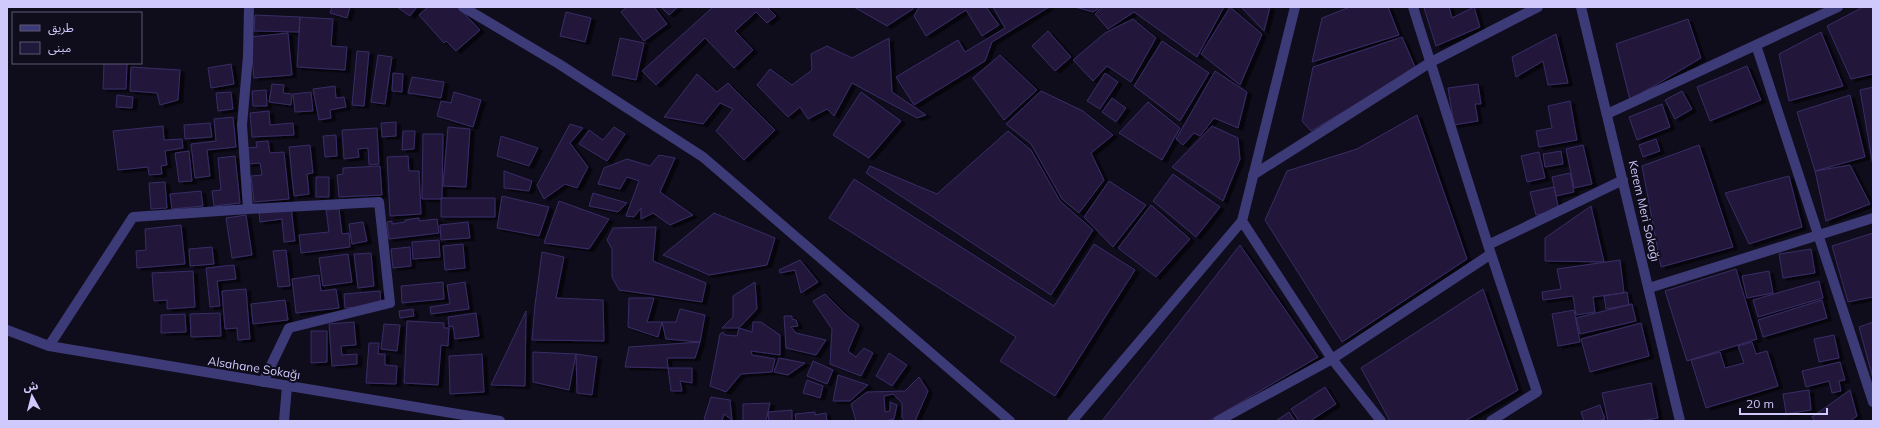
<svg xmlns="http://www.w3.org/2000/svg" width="1880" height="428" font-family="Mulish,'Noto Sans Arabic',sans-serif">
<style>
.building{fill:#20193b;stroke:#392d66;filter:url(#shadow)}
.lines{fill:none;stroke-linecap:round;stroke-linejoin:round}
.minor{stroke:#3d3a78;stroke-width:10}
.labels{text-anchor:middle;stroke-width:4;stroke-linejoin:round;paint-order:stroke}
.street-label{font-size:12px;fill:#d0c9fc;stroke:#0f0c1b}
</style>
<defs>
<filter id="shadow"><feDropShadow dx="4.5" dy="2.5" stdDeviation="0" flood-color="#0009"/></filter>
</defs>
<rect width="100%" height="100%" fill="#0f0c1b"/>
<!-- building -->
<path class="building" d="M332,7H350L347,18L330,13Z
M397,7H417L410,16Z
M428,7H458L480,30L456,51L446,41L444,43L419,15Z
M627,7H654L667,24L644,41L621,12Z
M661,7H678L669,15Z
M713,7H767L776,16L767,23L756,12L735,31L753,50L734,68L705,38L656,85L642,71Z
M854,7H912L913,9L887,26Z
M919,7H986L999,25L982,36L966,10L926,36L914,16Z
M993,7H1049L992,42L985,61L914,105L896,77L958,40L965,52L1005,28Z
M1075,7H1097L1098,9L1093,12Z
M1102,7H1224L1197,57L1134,12L1108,29L1095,14Z
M1230,7L1262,34L1240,85L1201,54Z
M1241,7H1270L1264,31Z
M1350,7H1388L1399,35L1312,62L1322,18Z
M1428,7H1449L1452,18L1474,7L1480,27L1436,46L1424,8Z
M1863,7H1873V74L1851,79L1827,26Z
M566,12L591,18L585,42L560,36Z
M255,15L300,17L299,32L254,31Z
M300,17L333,19L331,46L347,47L345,70L297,67Z
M1133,19L1156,38L1131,82L1107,66L1093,81L1073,60L1105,33Z
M1688,19L1701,58L1630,100L1616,44Z
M1048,31L1071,57L1055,71L1032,46Z
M1821,32L1843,86L1789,101L1779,54Z
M288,33L292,75L254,78L250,37Z
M1556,34L1568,83L1548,85L1543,61L1516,77L1512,57Z
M1402,37L1416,69L1311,131L1302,121L1313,67Z
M620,38L644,43L636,80L612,75Z
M889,38L892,92L926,115L917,118L852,83L834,116L827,109L808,119L800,107L788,117L757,85L770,69L792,85L812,70L811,54L827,46L852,58Z
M1162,41L1209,73L1180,121L1134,86Z
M357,51L369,52L364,106L352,105Z
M378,55L392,57L385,104L371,102Z
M1000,55L1037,90L1004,120L973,78Z
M104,63H127L126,89H103Z
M231,64L234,84L211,88L208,68Z
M1747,66L1761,100L1710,121L1697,87Z
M131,67L180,70L178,100L160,105L157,93L130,91Z
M1215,71L1247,92L1238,128L1214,118L1200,136L1194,133L1183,145L1176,139Z
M393,73L403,74L402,92L392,91Z
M1105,73L1118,82L1100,109L1087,101Z
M697,74L717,92L728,83L775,130L744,160L716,131L733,109L720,103L703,124L664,117Z
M412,77L444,82L441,98L408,93Z
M272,84L284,85L283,93L292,94L291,105L269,102Z
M1478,84L1481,104H1475L1478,121L1454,125L1448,88Z
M335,86L336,98L344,97L346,107L330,110L331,118L319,120L313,89Z
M1873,87V166L1860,90Z
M266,90L267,106H253L252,91Z
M1041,91L1083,111L1113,135L1091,153L1104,180L1079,213L1062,199L1031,144L1006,124Z
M1682,91L1692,109L1675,119L1665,100Z
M231,92L233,109L218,111L216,93Z
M311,92L313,111L295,112L293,94Z
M454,92L481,100L473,127L437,116L441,101L451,103Z
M861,92L901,121L869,158L833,135Z
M117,95L133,97L132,108L116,107Z
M1850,95L1865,157L1815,171L1797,112Z
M1112,98L1126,108L1116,122L1102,112Z
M1570,101L1577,140L1539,147L1536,131L1552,128L1548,106Z
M1148,102L1180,128L1162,160L1119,133Z
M1662,104L1670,127L1637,140L1629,117Z
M269,111L270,125L293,123L294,135L252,137L250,113Z
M1417,115L1467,259L1342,342L1265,220L1287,171L1357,149Z
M233,117L236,147L207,150L210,176L195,178L191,144L216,141L214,119Z
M396,122V136L382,137L381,123Z
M210,123L212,137L185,139L184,125Z
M570,124L583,128L570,143L588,167L577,188L565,184L544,199L537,185Z
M163,126L164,140L182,139L183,148L165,151L167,165L161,166L162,174L149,175L148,167L118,170L113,131Z
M1212,126L1238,138L1240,159L1223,201L1172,167Z
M448,127L470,129L466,187L443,186Z
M614,127L625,134L607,161L579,144L589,130L603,140Z
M377,128L379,164L369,165L368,148L358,149L359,157L344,159L342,130Z
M403,131H415L414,149L402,150Z
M1008,131L1031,150L1060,201L1093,230L1051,295L866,173L870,166L937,194Z
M423,134H443L442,199H422Z
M336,135L337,156L325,157L323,136Z
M501,136L538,148L529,166L497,156Z
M1656,139L1660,151L1643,157L1639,145Z
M268,141L270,153L284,152L289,199L254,202L251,176L262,175L260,163L248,164L247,148L257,147L256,142Z
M310,145L313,173L307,174L309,194L294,196L289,147Z
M1583,145L1592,184L1574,188L1566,149Z
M1699,145L1733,247L1661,267L1642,166Z
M189,151L192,181L179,182L175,153Z
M1561,151L1563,164L1545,167L1543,154Z
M1539,152L1545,178L1527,182L1521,156Z
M659,155L675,158L660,192L693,215L670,225L653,213L641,219V208L634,217L626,216L639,181L627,177L620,189L598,184L604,168L627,159L650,166Z
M235,156L240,203L214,206L212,191L221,190L218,158Z
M408,156L409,171H419L421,214L390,216L387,157Z
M1850,165L1870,204L1826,221L1815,171Z
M380,166L382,195L339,197L337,175L343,174V168Z
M504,171L532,181L529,191L504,188Z
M1570,173L1574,192L1556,196L1552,177Z
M1173,174L1220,207L1196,237L1153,201Z
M1789,176L1802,227L1749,244L1725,193Z
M316,177H329V197H316Z
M854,179L1054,306L1094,244L1135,270L1055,396L1000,361L1016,337L829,218Z
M1109,181L1146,205L1113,247L1084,217Z
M165,182L167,208L151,209L149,183Z
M1554,187L1559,210L1536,215L1530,192Z
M201,191L203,206L172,209L170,194Z
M593,193L627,203L618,212L589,206Z
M502,196L549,207L539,236L497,228Z
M441,198H495V217H441Z
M559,201L609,219L589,249L544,243Z
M1151,205L1190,239L1156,277L1118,248Z
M1591,206L1604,262L1545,261V238Z
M291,207L295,241L284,242L282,219L260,222L259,211Z
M339,209L342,234L349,233L350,247L301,253L299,235L329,232L326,210Z
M714,213L775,238L767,265L709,275L663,255Z
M246,215L252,255L232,258L226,218Z
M419,218V221L437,219L439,233L389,239L387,222L392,221V224L405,222V220Z
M363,222L367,241L352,244L349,224Z
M468,222L470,238L441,240L440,225Z
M181,225L185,264L137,268L136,251L146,250L145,229Z
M656,227L653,261L706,283L702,302L619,290L612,277V249L607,240L613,228Z
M1873,233V297L1848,302L1832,246Z
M439,240L440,257L413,259L412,242Z
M463,244L465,268L445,270L443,246Z
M1240,245L1318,357L1209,421H1102Z
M212,247L214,264L190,266L189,249Z
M410,247L411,266L393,268L391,249Z
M1811,249L1815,273L1783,278L1779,254Z
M286,250L290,286L278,287L273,251Z
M542,252L564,257L556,298L603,300L604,341L532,340L535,305Z
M371,253L374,286L358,288L354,254Z
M348,254L352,282L323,286L319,258Z
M800,260L818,282L801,293L795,270L780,273L779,270Z
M1620,260L1624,293L1593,297L1595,312L1576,315L1573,296L1543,300L1542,292L1561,289L1557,269Z
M234,265L236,279L217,281L220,306L210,307L206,268Z
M1736,269L1757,339L1687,361L1665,291Z
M193,271L195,307L167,309V300L154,301L152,273Z
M1769,271L1773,293L1747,298L1742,276Z
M319,275L321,291L336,289L339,308L296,313L292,279Z
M1819,281L1823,298L1758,317L1753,300Z
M443,282L444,299L402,303L401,286Z
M465,282L469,309L431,314L430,307L450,304L447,285Z
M755,282L757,309L739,328H722L733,317V296Z
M246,289L250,339L238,340L237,328L225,329L222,291Z
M1483,289L1518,390L1465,421H1390L1361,368Z
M380,291L381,305L345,308L344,294Z
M1627,292L1629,305L1606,309L1604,296Z
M825,294L846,315L859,325L848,351L856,357L864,348L873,353L861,376L830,364L832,329L813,301Z
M629,298H654L647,322H662L658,337L628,327Z
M285,300L288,320L253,324L251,304Z
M1822,300L1827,318L1763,337L1758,320Z
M1632,304L1636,321L1580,334L1576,318Z
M413,309L414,316L400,318L399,311Z
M680,309L705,315L700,342L666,339L662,322H676Z
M1574,310L1580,342L1558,346L1552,314Z
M526,311L525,386L491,385Z
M220,313L221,336L191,337L190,314Z
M476,313L479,336L455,339L453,326L449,327L448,317Z
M185,314L186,332L161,333V315Z
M784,316H792V319L796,320L798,326L791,327L796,333L826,340L816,355L786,348Z
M407,321L444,323V328H449L448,346L441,345L438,385L404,383Z
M354,322L356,345L341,346L342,355L357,354V364L332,366L329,324Z
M753,322H761L780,335V355L751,351L752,355L775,359L772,372L741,374L726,392L710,386L720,334L723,332L725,335L737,336L739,328L752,332Z
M1873,322V379L1859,327Z
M1641,323L1649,356L1590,372L1581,339Z
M384,324L400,325L397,351L381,349Z
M311,331H327V362L311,363Z
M1834,335L1839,358L1819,362L1814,339Z
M700,342L695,358H667L668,368L625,367L629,347Z
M1752,342L1756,354L1767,351L1778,386L1706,408L1691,360L1720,352L1725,368L1744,363L1738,346Z
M369,343H379L378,354H385V365L397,366L396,384L366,383Z
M533,352L576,354L569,390L533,382Z
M889,353L907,365L892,386L876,376Z
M482,354L484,392L450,394L449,356Z
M576,354L597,357L592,395L577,393Z
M779,358L805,363L788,375L774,372Z
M813,361L833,370L827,384L807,376Z
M1840,362L1845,380L1839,381L1841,391L1832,393L1829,381L1806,387L1802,371Z
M668,368H692V383L680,381L682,391H671Z
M838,375L868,385L850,401H833Z
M919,377L928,391L915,421H905L902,417V403L893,394L884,396L885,412L890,411V402L897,405L894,419L886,421H856L851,404L867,392L905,391Z
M807,380L823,386L820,398L803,393Z
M1651,383L1658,418L1640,421H1608L1602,393Z
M1325,387L1336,404L1310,421H1299L1291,409Z
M1809,390L1811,410L1786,414L1783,394Z
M1850,390L1857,416L1850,421H1815L1812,417Z
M711,397L730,400L732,420L724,414L722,421H707L704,419Z
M770,403L766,421H743V404Z
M1600,405L1605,419L1599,421H1584L1581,412Z
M792,410V421H769L768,412Z
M815,412V415L826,413L827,421H796L795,414Z
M1289,412L1295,421H1276Z"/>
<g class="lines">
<!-- minor -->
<path class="minor" d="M463,7L559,64L703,157L1010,421
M1413,7L1488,245L1537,392L1491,421
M1581,7L1680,421
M1756,45L1873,402
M1607,114L1838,7
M1253,175L1431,62L1538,7
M248,209L242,125L248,56L249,7
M1242,221L1332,359L1381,421
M1488,245L1623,180
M1649,288L1873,218
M7,330L49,346L500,421
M49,346L133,217L248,209L379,202L390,303L289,328L263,382
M284,421L287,386
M1072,421L1242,221L1295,7
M1218,421L1332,359L1491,254"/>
</g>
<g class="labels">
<!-- street labels -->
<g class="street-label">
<text transform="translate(1644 211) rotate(77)" y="4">Kerem Meri Sokağı</text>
<text transform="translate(254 368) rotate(9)" y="4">Alsahane Sokağı</text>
</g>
</g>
<!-- border -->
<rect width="1880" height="428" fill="none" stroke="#d0c9fc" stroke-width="16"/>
<!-- legend -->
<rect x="12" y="12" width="130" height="52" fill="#0f0c1b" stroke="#5c5875"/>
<rect x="20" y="25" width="20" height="6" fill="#3d3a78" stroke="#5c5875"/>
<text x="48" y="32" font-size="12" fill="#d0c9fc">طريق</text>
<rect x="20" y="42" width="20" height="12" fill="#20193b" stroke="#5c5875"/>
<text x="48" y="52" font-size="12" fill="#d0c9fc">مبنى</text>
<!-- north arrow -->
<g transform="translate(32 396) rotate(353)" stroke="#0f0c1b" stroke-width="3" paint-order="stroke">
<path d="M0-3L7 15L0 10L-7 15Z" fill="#d0c9fc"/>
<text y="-6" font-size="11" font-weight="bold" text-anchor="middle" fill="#d0c9fc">ش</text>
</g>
<!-- scale -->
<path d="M1740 408v6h87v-6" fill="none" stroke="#d0c9fc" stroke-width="2"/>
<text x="1746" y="408" font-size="12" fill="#d0c9fc" stroke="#0f0c1b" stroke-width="3" paint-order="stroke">20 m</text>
</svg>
